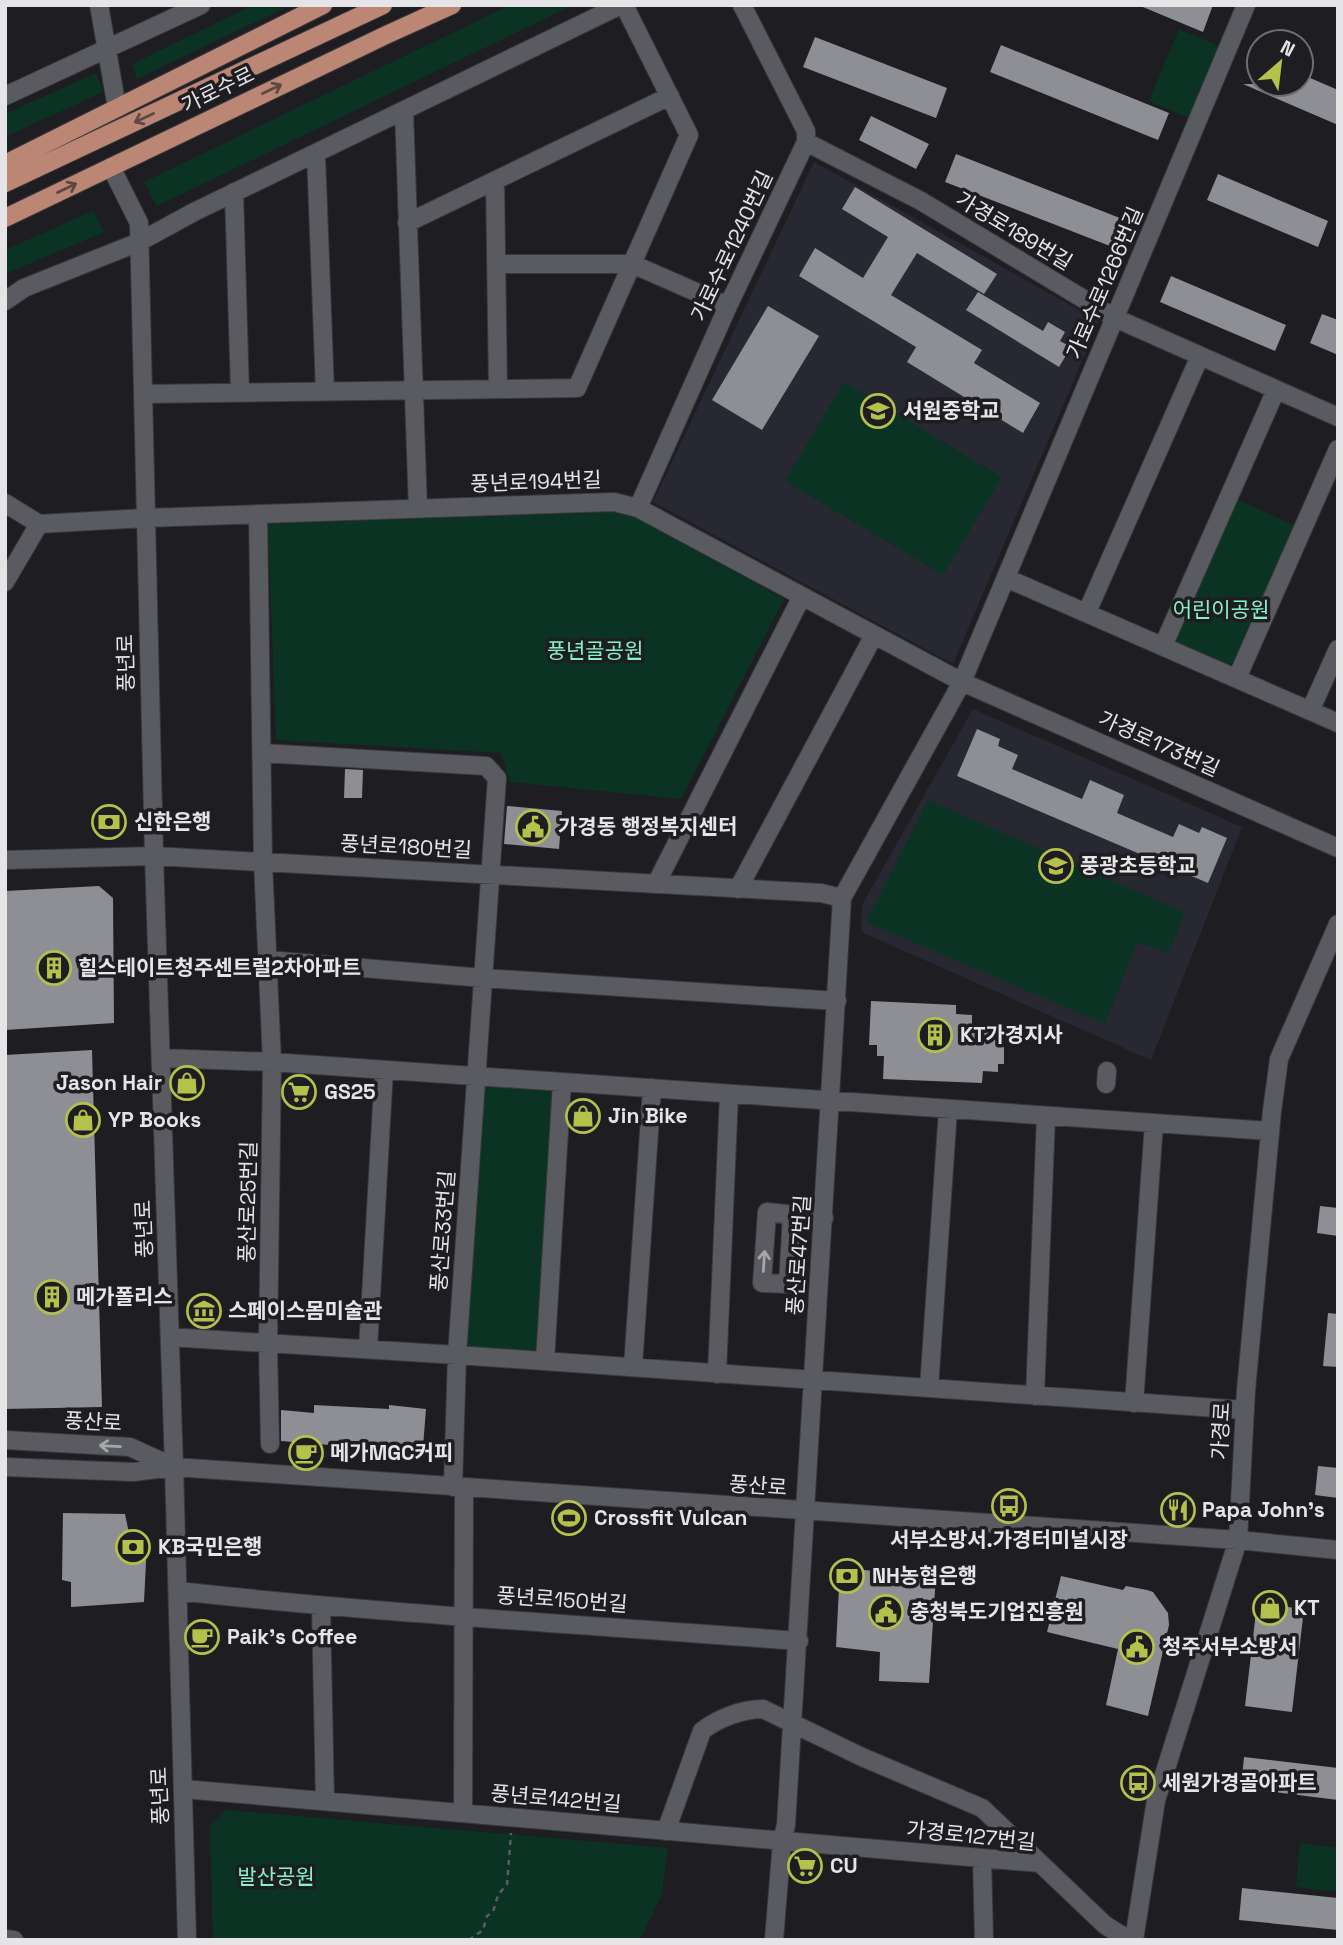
<svg xmlns="http://www.w3.org/2000/svg" width="1343" height="1945" font-family="'Space Grotesk','Noto Sans KR',sans-serif">
<style>
.built{fill:#272831}
.green{fill:#0b3324}
.building{fill:#8e8f94}
.lines{fill:none;stroke-linecap:round;stroke-linejoin:round}
.minor-casing{stroke:#39393c;stroke-width:20}
.major-casing{stroke:#39393c;stroke-width:20}
.path{stroke:#5e5e62;stroke-width:2.5;stroke-dasharray:5 5;stroke-linecap:butt}
.minor{stroke:#5a5b60;stroke-width:18}
.major{stroke:#bc8674;stroke-width:18}
.oneway{stroke:#5d4843}
.oneway2{stroke:#a6a7ab}
.labels{text-anchor:middle;stroke-width:7;stroke-linejoin:round;paint-order:stroke}
.street-label{font-size:21px;fill:#e5e5e8;stroke:#1e1e22}
.poi-label{font-size:21px;font-weight:bold;fill:#e5e5e8;stroke:#1e1e22;text-anchor:start}
.park-label{font-size:21px;fill:#85f2c3;stroke:#1e1e22}
</style>
<rect width="100%" height="100%" fill="#1e1e22"/>
<!-- built -->
<path class="built" d="M814,162L1099,321L953,664L653,502Z
M973,709L1242,827L1151,1060L861,932L862,905Z"/>
<!-- green -->
<path class="green" d="M253,5H291L137,79L132,64Z
M510,5H573L157,206L144,182Z
M1179,29L1219,46L1189,118L1149,101Z
M96,73L103,92L5,137V114Z
M93,211L104,232L5,274V250Z
M844,382L1002,477L943,575L785,481Z
M1234,498L1296,526L1236,662L1227,665L1176,645L1173,635Z
M610,512L635,517L784,599L681,799L510,782L501,753L276,740L268,524Z
M928,800L1184,912L1169,953L1137,942L1105,1024L866,922Z
M484,1086L552,1091L538,1353L465,1348Z
M227,1810L668,1848L661,1896L640,1940H213L210,1825Z
M1300,1843L1338,1848V1892L1296,1887Z"/>
<!-- building -->
<path class="building" d="M1138,5H1213L1203,32Z
M815,37L947,88L936,118L803,67Z
M1001,45L1169,113L1158,140L990,72Z
M1301,74L1338,90V125L1243,84H1301Z
M871,116L929,144L916,169L859,140Z
M956,154L1125,220L1115,248L945,182Z
M1218,174L1328,221L1318,247L1207,200Z
M855,187L997,274L984,294L917,253L891,295L982,350L974,363L1040,403L1023,433L907,362L916,347L799,276L815,248L863,278L888,237L842,209Z
M1171,276L1286,325L1275,351L1160,302Z
M978,292L1043,331L1048,322L1065,332L1060,341L1071,347L1059,367L966,310Z
M768,306L819,336L762,430L712,400Z
M1322,314L1338,320V355L1310,343Z
M977,729L1000,739L998,746L1018,755L1012,769L1082,799L1090,780L1124,795L1117,813L1173,837L1179,824L1199,833L1202,827L1227,838L1208,883L957,776Z
M345,769L363,770L362,798H344Z
M507,806L562,811L559,849L504,844Z
M99,886L113,898L114,1023L5,1030V891Z
M871,1001L956,1005V1014L972,1015V1025L1000,1026L999,1044H1004V1064H998V1072L983,1071L982,1083L883,1079L884,1056H877V1045H869Z
M92,1050L102,1407L5,1409V1055Z
M1320,1206L1338,1208V1236L1317,1233Z
M1328,1313L1338,1314V1367L1323,1366Z
M314,1405L389,1409V1405L426,1409L423,1447L415,1452L281,1441V1410L314,1413Z
M1318,1466L1338,1468V1498L1315,1495Z
M63,1513L125,1514L129,1533L147,1542L144,1602L71,1607V1582L62,1580Z
M840,1568L936,1576L929,1683L879,1681L880,1652L836,1647Z
M1061,1576L1123,1590L1126,1586L1147,1590L1153,1592L1168,1613L1169,1625L1148,1716L1106,1705L1118,1649L1047,1632Z
M1257,1603L1304,1609L1292,1712L1245,1706Z
M1244,1757L1338,1768V1800L1241,1788Z
M1242,1888L1338,1898V1930L1239,1920Z"/>
<g class="lines">
<!-- minor casing -->
<g class="minor-casing">
<path id="minor" d="M99,5L117,108
M5,96L201,5
M404,111L418,509
M806,142L921,201L1115,318L1338,417
M316,154L325,391
M111,167L139,223L154,856L174,1467L187,1940
M495,181L498,389
M234,192L240,393
M407,223L670,96
M497,264H632L728,306
M5,301L24,288L139,242L194,212L621,5
M143,394L577,388L689,135L624,5
M5,503L39,524
M638,508L728,306L806,142V131L742,5
M258,514L263,862L272,1062L268,1344L270,1444
M39,524L145,518L614,502L638,508L962,682L1338,848
M1006,578L1338,723
M5,582L39,524
M1087,612L1200,356
M1163,646L1276,390
M1237,678L1338,449
M1310,711L1338,649
M262,753L486,766L497,778L457,1355L453,1487
M5,860L154,856L821,893L842,898
M656,884L802,596
M738,889L874,635
M268,960L483,978L837,1001
M161,1058L272,1062L1270,1131
M1106,1084L1107,1071
M792,1215L788,1284L762,1283L767,1212L824,1218
M170,1337L457,1355L1245,1410
M368,1349L384,1070
M545,1361L562,1082
M633,1367L652,1088
M717,1374L729,1095
M929,1388L948,1109
M1035,1396L1046,1116
M1134,1403L1154,1123
M5,1440L130,1447L174,1467
M5,1467L133,1472L174,1467L1238,1540L1338,1550
M178,1591C384,1614 592,1625 799,1641
M321,1607L325,1801
M183,1789L1040,1863L1105,1925L1129,1940
M463,1813L464,1488
M666,1831L702,1731C718,1718 743,1709 763,1709L862,1757L982,1808L1040,1863
M982,1858L984,1940
M5,1939L14,1940
M774,1940L782,1841L786,1825L842,898L962,682L1246,5
M1134,1940L1156,1800L1238,1540L1246,1390L1272,1111L1279,1059L1338,924"/>
</g>
<!-- major casing -->
<g class="major-casing">
<path id="major" d="M5,164L323,5
M5,183L383,5
M5,218L386,35L452,5"/>
</g>
<!-- path -->
<path class="path" d="M469,1940L483,1930L487,1916L493,1912L498,1895L507,1884L511,1833"/>
<!-- minor -->
<use href="#minor" class="minor"/>
<!-- major -->
<use href="#major" class="major"/>
</g>
<!-- one-way arrows -->
<defs><path id="oneway-shaft" d="M-6 0H5M1.5-3L5.5 0L1.5 3" fill="none" stroke-width="1.6" stroke-linecap="round" stroke-linejoin="round" transform="scale(1.75)"/></defs>
<g class="oneway">
<use href="#oneway-shaft" transform="translate(272 89) rotate(-26)"/>
<use href="#oneway-shaft" transform="translate(144 118) rotate(155)"/>
<use href="#oneway-shaft" transform="translate(67 188) rotate(-26)"/>
</g>
<g class="oneway2">
<use href="#oneway-shaft" transform="translate(764 1261) rotate(-86)"/>
<use href="#oneway-shaft" transform="translate(110 1446) rotate(-177)"/>
</g>
<!-- icons -->
<defs>
<g id="school-ring" transform="scale(1.75)"><circle r="9.5" fill="#1e1e22" stroke="#b4c24b" stroke-width="1.5"/><path d="M0-5L7-2L0 1L-7-2ZM-4 1L0 2.5L4 1V4Q0 6-4 4Z" fill="#b4c24b"/></g>
<g id="bank-ring" transform="scale(1.75)"><circle r="9.5" fill="#1e1e22" stroke="#b4c24b" stroke-width="1.5"/><path d="M-6-4H6V4H-6ZM0-2.3a2.3 2.3 0 1 0 0 4.6a2.3 2.3 0 1 0 0-4.6Z" fill="#b4c24b"/></g>
<g id="civic-ring" transform="scale(1.75)"><circle r="9.5" fill="#1e1e22" stroke="#b4c24b" stroke-width="1.5"/><path d="M-.6-6.5H3V-4.5H.6V-3L4-1V1h2V6H-6V1h2V-1L-.6-3ZM-1.2 2.5V6h2.4V2.5Z" fill="#b4c24b"/></g>
<g id="building-ring" transform="scale(1.75)"><circle r="9.5" fill="#1e1e22" stroke="#b4c24b" stroke-width="1.5"/><path d="M-4-6H4V6H1V3H-1V6H-4ZM-2.5-4.3h1.7v1.8h-1.7ZM.8-4.3h1.7v1.8H.8ZM-2.5-1h1.7V.8h-1.7ZM.8-1h1.7V.8H.8Z" fill="#b4c24b"/></g>
<g id="shop-ring" transform="scale(1.75)"><circle r="9.5" fill="#1e1e22" stroke="#b4c24b" stroke-width="1.5"/><path d="M-5-2.5h2.3a2.7 3.5 0 0 1 5.4 0H5L5.5 6h-11ZM-1.5-2.5h3a1.5 2.3 0 0 0-3 0Z" fill="#b4c24b"/></g>
<g id="supermarket-ring" transform="scale(1.75)"><circle r="9.5" fill="#1e1e22" stroke="#b4c24b" stroke-width="1.5"/><path d="M-6-5.5h2.5l.6 2H6L4.5 2H-2.5L-4.4-4H-6ZM-1.5 3.2a1.3 1.3 0 1 0 .1 0ZM3 3.2a1.3 1.3 0 1 0 .1 0Z" fill="#b4c24b"/></g>
<g id="museum-ring" transform="scale(1.75)"><circle r="9.5" fill="#1e1e22" stroke="#b4c24b" stroke-width="1.5"/><path d="M0-6L6-3V-2H-6V-3ZM-5-1h2V3h-2ZM-1-1h2V3h-2ZM3-1h2V3H3ZM-6 4H6V6H-6Z" fill="#b4c24b"/></g>
<g id="cafe-ring" transform="scale(1.75)"><circle r="9.5" fill="#1e1e22" stroke="#b4c24b" stroke-width="1.5"/><path d="M-5.5-4.5H6V0H3Q3 3.5 0 3.5H-2.5Q-5.5 3.5-5.5 0ZM3-3.2v2h1.7v-2ZM-6 4.5H4V6H-6Z" fill="#b4c24b"/></g>
<g id="bus-ring" transform="scale(1.75)"><circle r="9.5" fill="#1e1e22" stroke="#b4c24b" stroke-width="1.5"/><path d="M-5-6H5V4H4V6H2V4H-2V6H-4V4H-5ZM-3.5-4V0h7V-4ZM-3.5 1.2v1.5H-2V1.2ZM2 1.2v1.5H3.5V1.2Z" fill="#b4c24b"/></g>
<g id="restaurant-ring" transform="scale(1.75)"><circle r="9.5" fill="#1e1e22" stroke="#b4c24b" stroke-width="1.5"/><path d="M-5-6h1v4h1v-4h1v4h1v-4h1v5L-1.5 .5V6h-2V.5L-5-1ZM5-6V6H3V1.5H1.5Q1.5-4 5-6Z" fill="#b4c24b"/></g>
<g id="stadium-ring" transform="scale(1.75)"><circle r="9.5" fill="#1e1e22" stroke="#b4c24b" stroke-width="1.5"/><path d="M0-5a6.5 5 0 1 0 0 10a6.5 5 0 1 0 0-10ZM-3.5-1.8h7v3.6h-7Z" fill="#b4c24b"/></g>
</defs>
<g fill-rule="evenodd">
<use href="#school-ring" x="878" y="411"/>
<use href="#bank-ring" x="109" y="822"/>
<use href="#civic-ring" x="533" y="827"/>
<use href="#school-ring" x="1056" y="866"/>
<use href="#building-ring" x="54" y="968"/>
<use href="#building-ring" x="935" y="1035"/>
<use href="#shop-ring" x="187" y="1083"/>
<use href="#supermarket-ring" x="299" y="1092"/>
<use href="#shop-ring" x="583" y="1116"/>
<use href="#shop-ring" x="83" y="1120"/>
<use href="#building-ring" x="52" y="1297"/>
<use href="#museum-ring" x="204" y="1311"/>
<use href="#cafe-ring" x="306" y="1453"/>
<use href="#bus-ring" x="1009" y="1506"/>
<use href="#restaurant-ring" x="1178" y="1510"/>
<use href="#stadium-ring" x="569" y="1518"/>
<use href="#bank-ring" x="133" y="1547"/>
<use href="#bank-ring" x="847" y="1576"/>
<use href="#shop-ring" x="1270" y="1608"/>
<use href="#civic-ring" x="886" y="1612"/>
<use href="#cafe-ring" x="202" y="1637"/>
<use href="#civic-ring" x="1137" y="1647"/>
<use href="#bus-ring" x="1138" y="1783"/>
<use href="#supermarket-ring" x="805" y="1866"/>
</g>
<g class="labels">
<!-- street labels -->
<g class="street-label">
<text transform="translate(218 90) rotate(-26)" y="7">가로수로</text>
<text transform="translate(1014 231) rotate(31)" y="7">가경로189번길</text>
<text transform="translate(732 246) rotate(-65)" y="7">가로수로1240번길</text>
<text transform="translate(1105 283) rotate(-67)" y="7">가로수로1266번길</text>
<text transform="translate(536 482) rotate(-2)" y="7">풍년로194번길</text>
<text transform="translate(126 663) rotate(-91)" y="7">풍년로</text>
<text transform="translate(1159 744) rotate(24)" y="7">가경로173번길</text>
<text transform="translate(406 847) rotate(3)" y="7">풍년로180번길</text>
<text transform="translate(248 1202) rotate(-89)" y="7">풍산로25번길</text>
<text transform="translate(144 1229) rotate(-92)" y="7">풍년로</text>
<text transform="translate(443 1231) rotate(-86)" y="7">풍산로33번길</text>
<text transform="translate(799 1255) rotate(-86)" y="7">풍산로47번길</text>
<text transform="translate(93 1422) rotate(3)" y="7">풍산로</text>
<text transform="translate(1221 1431) rotate(-87)" y="7">가경로</text>
<text transform="translate(758 1486) rotate(4)" y="7">풍산로</text>
<text transform="translate(562 1600) rotate(4)" y="7">풍년로150번길</text>
<text transform="translate(160 1796) rotate(-92)" y="7">풍년로</text>
<text transform="translate(556 1799) rotate(5)" y="7">풍년로142번길</text>
<text transform="translate(971 1836) rotate(6)" y="7">가경로127번길</text>
</g>
<!-- poi labels -->
<g class="poi-label">
<text x="903" y="418">서원중학교</text>
<text x="134" y="829">신한은행</text>
<text x="558" y="834">가경동 행정복지센터</text>
<text x="1080" y="873">풍광초등학교</text>
<text x="78" y="975">힐스테이트청주센트럴2차아파트</text>
<text x="960" y="1042">KT가경지사</text>
<text x="162" y="1090" text-anchor="end">Jason Hair</text>
<text x="324" y="1099">GS25</text>
<text x="608" y="1123">Jin Bike</text>
<text x="108" y="1127">YP Books</text>
<text x="76" y="1304">메가폴리스</text>
<text x="228" y="1318">스페이스몸미술관</text>
<text x="330" y="1460">메가MGC커피</text>
<text x="1202" y="1517">Papa John's</text>
<text x="594" y="1525">Crossfit Vulcan</text>
<text x="1009" y="1547" text-anchor="middle">서부소방서.가경터미널시장</text>
<text x="158" y="1554">KB국민은행</text>
<text x="872" y="1583">NH농협은행</text>
<text x="1294" y="1615">KT</text>
<text x="910" y="1619">충청북도기업진흥원</text>
<text x="227" y="1644">Paik's Coffee</text>
<text x="1162" y="1654">청주서부소방서</text>
<text x="1162" y="1790">세원가경골아파트</text>
<text x="830" y="1873">CU</text>
</g>
<!-- park labels -->
<g class="park-label">
<text x="1221" y="617">어린이공원</text>
<text x="595" y="658">풍년골공원</text>
<text x="276" y="1884">발산공원</text>
</g>
</g>
<!-- border -->
<rect width="1343" height="1945" fill="none" stroke="#e5e5e8" stroke-width="14"/>
<!-- north arrow -->
<g transform="translate(1280 63) rotate(28)"><circle r="33" fill="#1e1e22" stroke="#6e6e71" stroke-width="2"/>
<path d="M0-5L12 26L0 18L-12 26Z" fill="#b4c24b"/>
<text y="-10" font-size="19" font-weight="bold" text-anchor="middle" fill="#e5e5e8">N</text>
</g>
</svg>
